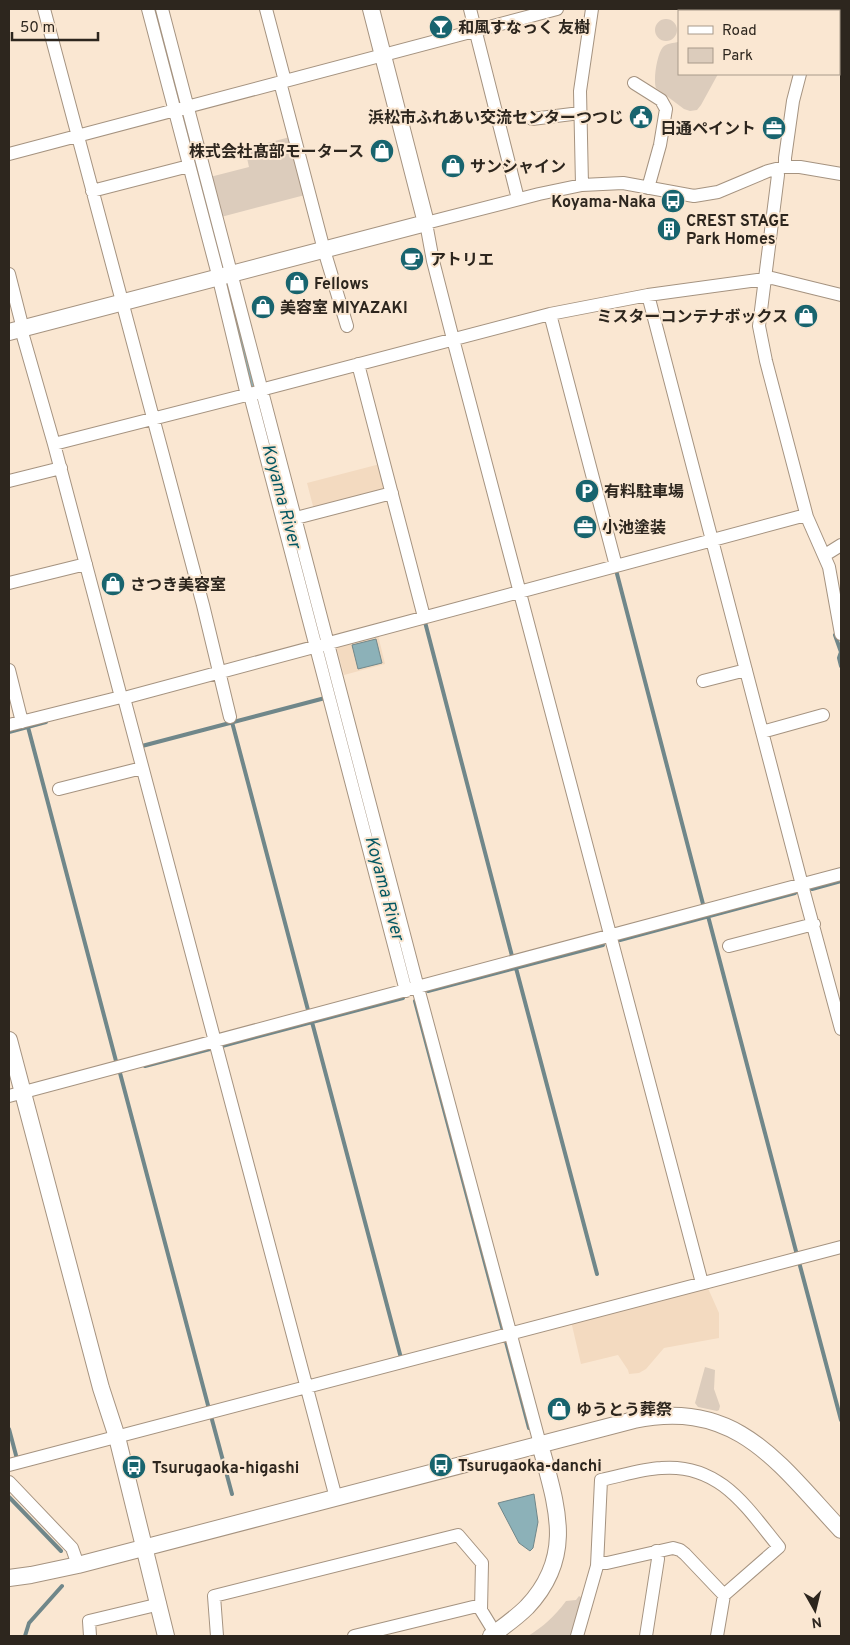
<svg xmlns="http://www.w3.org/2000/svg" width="850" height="1645" font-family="Overpass,'Noto Sans JP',sans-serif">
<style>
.built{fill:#f3dac0}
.green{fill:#dcccbc}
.water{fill:#8cb1b8;stroke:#70878a}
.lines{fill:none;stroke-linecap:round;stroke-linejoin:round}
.stream{stroke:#70878a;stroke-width:4}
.river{stroke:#8cb1b8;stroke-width:21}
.minor-casing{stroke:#a59380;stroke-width:14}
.tertiary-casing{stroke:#a59380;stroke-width:18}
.minor{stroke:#fff;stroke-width:12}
.tertiary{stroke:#fff;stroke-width:16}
.labels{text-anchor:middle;stroke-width:4;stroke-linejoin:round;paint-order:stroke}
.poi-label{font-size:16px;font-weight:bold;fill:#2d261e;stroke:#fae7d2;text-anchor:start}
.water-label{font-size:18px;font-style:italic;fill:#055863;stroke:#fae7d2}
</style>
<rect width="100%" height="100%" fill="#fae7d2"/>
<!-- built -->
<path class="built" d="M380,464L386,488L314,510L307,483Z
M378,635L385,664L344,675L336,646Z
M707,1286L719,1313V1338L664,1348L646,1369L639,1373L629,1374L628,1370L618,1355L581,1364L571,1321Z"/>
<!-- green -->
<path class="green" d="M655 30a11 11 0 1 1 22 0a11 11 0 1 1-22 0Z
M679,42V74H718L701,105L697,110L690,111L684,109L656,88C653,80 657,54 663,47C667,43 673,43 679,42Z
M290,137L305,195L221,217L210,177L249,167L245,149Z
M705,1367L715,1370L714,1389L720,1406L719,1410L717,1411L698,1407L695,1403Z
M579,1596L582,1598L572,1636H528C543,1627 555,1616 566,1601L576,1600Z"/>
<!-- water -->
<path class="water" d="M376,639L382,663L358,669L352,645Z
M534,1494L538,1522L533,1548L530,1551L519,1543L498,1503Z"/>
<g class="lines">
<!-- stream -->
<path class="stream" d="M616,570L703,904
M425,622L512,956
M835,635L841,652L839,658L841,666
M232,722L308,1010
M28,727L116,1061
M9,732L46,722
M142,746L325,698
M812,889L841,881
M708,916L797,1255
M620,940L795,893
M516,968L597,1274
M428,991L603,945
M415,1001L529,1428
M312,1022L401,1358
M222,1046L403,998
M145,1066L210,1049
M120,1073L209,1409
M799,1262L841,1420
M211,1416L232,1494
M9,1429L17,1459
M9,1497L61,1551
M25,1636L29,1623L62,1586"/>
<!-- river -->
<path class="river" d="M191,147L262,415"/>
<!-- minor casing -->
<g class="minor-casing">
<path id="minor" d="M44,9L203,605L230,717
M148,9L217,271L246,391L251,399L406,991
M162,9L418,988L540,1444
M266,9L285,81
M470,9L518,199
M694,11L695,9
M815,11V9
M839,62L841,63
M280,82L324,250L347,326
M634,83L661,100L666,109L660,145L648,188
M532,119L580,113
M9,154L557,9
M785,167V158L793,101L800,74
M776,169L778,175L759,326L766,361L807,517L829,567L841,634
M582,185L580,91L592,9
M92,191L189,166
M9,274L23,329
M648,295L802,885L841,1029
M550,314L616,566
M21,329L54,444L121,697L124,698L336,1498
M358,364L424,617
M54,444L258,392L268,388L550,314L648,295L772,278L841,295
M9,481L61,468
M296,518L392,493
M825,555L841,545
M9,583L86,564
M9,670L22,722
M703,681L746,670
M124,698L806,515
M9,725L121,697
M762,732L823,715
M59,789L142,768
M729,946L814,924
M9,1096L841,874
M702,1283L453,339L433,261L426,223L539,194L582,185L623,183L694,196L718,192L768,171L784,167H800L841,174
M9,1465L841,1247
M9,1482L72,1548L78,1565
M597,1563H607L673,1548L680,1550L685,1554L724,1595L717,1636
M90,1636L89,1621L160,1604
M217,1636L214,1596L458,1535L482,1563L481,1610L495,1633
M354,1636L473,1607H481
M577,1636L597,1566L601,1480C621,1476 641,1469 661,1468C720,1463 747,1508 779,1547L724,1595
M646,1636L658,1559L656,1551"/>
</g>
<!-- tertiary casing -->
<g class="tertiary-casing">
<path id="tertiary" d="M9,332L426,223L371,9
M9,1040L101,1388L117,1437L166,1636
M9,1578L31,1575L78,1565L634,1420C737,1398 779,1464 841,1530
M491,1636C503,1627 516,1618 527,1607C576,1555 556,1505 540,1444"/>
</g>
<!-- minor -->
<use href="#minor" class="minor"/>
<!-- tertiary -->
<use href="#tertiary" class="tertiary"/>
</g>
<!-- icons -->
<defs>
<g id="bar-disc" transform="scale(1.25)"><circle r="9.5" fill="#18646e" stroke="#fae7d2"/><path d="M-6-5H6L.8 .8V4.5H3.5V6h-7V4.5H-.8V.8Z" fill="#fff"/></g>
<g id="civic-disc" transform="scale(1.25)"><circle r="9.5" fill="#18646e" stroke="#fae7d2"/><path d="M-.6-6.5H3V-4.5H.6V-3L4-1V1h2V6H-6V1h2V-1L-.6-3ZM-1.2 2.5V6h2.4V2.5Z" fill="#fff"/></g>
<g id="office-disc" transform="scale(1.25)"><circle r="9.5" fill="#18646e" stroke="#fae7d2"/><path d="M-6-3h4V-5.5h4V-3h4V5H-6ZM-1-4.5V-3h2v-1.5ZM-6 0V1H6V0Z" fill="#fff"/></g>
<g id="shop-disc" transform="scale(1.25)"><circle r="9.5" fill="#18646e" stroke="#fae7d2"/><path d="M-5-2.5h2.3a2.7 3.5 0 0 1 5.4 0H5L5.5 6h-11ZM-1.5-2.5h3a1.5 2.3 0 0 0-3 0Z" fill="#fff"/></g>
<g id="bus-disc" transform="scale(1.25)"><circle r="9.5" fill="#18646e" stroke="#fae7d2"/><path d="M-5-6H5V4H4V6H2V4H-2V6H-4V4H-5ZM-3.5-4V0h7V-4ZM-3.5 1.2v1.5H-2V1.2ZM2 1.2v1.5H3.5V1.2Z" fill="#fff"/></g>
<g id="building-disc" transform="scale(1.25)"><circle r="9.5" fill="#18646e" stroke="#fae7d2"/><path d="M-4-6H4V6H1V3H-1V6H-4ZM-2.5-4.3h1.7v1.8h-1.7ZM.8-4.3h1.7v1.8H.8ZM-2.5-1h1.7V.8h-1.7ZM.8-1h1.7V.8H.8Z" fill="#fff"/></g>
<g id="cafe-disc" transform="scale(1.25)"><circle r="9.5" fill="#18646e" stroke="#fae7d2"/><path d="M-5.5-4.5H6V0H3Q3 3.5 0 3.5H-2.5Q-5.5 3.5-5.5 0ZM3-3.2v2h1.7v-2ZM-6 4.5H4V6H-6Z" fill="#fff"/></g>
<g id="parking-disc" transform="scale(1.25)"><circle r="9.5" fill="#18646e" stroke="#fae7d2"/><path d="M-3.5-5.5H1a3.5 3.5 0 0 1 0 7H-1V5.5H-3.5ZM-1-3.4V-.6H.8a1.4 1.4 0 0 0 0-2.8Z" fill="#fff"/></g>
</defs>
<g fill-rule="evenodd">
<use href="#bar-disc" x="441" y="27"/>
<use href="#civic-disc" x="641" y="117"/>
<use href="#office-disc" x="774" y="128"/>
<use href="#shop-disc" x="382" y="151"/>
<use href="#shop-disc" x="453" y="166"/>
<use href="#bus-disc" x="673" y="201"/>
<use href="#building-disc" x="669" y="229"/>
<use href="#cafe-disc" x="412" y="259"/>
<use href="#shop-disc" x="297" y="283"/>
<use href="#shop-disc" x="263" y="307"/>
<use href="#shop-disc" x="806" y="316"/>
<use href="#parking-disc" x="587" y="491"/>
<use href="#office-disc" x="585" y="527"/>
<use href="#shop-disc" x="113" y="584"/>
<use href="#shop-disc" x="559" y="1409"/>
<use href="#bus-disc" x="441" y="1465"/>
<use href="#bus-disc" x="134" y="1467"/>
</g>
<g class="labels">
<!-- poi labels -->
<g class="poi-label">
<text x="458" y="33">和風すなっく 友樹</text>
<text x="624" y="123" text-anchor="end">浜松市ふれあい交流センターつつじ</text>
<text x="756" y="134" text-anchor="end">日通ペイント</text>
<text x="364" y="157" text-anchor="end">株式会社髙部モータース</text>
<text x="470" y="172">サンシャイン</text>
<text x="656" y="207" text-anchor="end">Koyama-Naka</text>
<text x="686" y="226">CREST STAGE<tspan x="686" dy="18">Park Homes</tspan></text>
<text x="430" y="265">アトリエ</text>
<text x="314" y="289">Fellows</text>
<text x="280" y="313">美容室 MIYAZAKI</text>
<text x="788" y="322" text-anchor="end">ミスターコンテナボックス</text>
<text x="604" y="497">有料駐車場</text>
<text x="602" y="533">小池塗装</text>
<text x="130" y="590">さつき美容室</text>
<text x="576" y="1415">ゆうとう葬祭</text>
<text x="458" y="1471">Tsurugaoka-danchi</text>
<text x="152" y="1473">Tsurugaoka-higashi</text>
</g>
<!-- water labels -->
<g class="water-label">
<text transform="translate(282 496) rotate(75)" y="6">Koyama River</text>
<text transform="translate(385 888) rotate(75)" y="6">Koyama River</text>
</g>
</g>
<!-- border -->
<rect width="850" height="1645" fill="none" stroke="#2d261e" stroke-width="20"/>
<!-- legend -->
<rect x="678" y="10" width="162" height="65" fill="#fae7d2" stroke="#a89a8a"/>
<rect x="688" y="26" width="25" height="8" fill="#ffffff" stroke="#a89a8a"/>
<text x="722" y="35" font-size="15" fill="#2d261e">Road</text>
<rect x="688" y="48" width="25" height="15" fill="#dcccbc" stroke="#a89a8a"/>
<text x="722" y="60" font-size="15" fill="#2d261e">Park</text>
<!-- north arrow -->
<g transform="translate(815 1610) rotate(172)" stroke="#fae7d2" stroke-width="4" paint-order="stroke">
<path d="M0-4L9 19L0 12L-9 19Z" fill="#2d261e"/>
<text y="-8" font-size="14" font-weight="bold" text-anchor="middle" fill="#2d261e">N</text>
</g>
<!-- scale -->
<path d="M12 32v8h86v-8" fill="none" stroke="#2d261e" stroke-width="2.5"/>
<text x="20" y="32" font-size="15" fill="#2d261e" stroke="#fae7d2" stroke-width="4" paint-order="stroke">50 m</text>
</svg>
